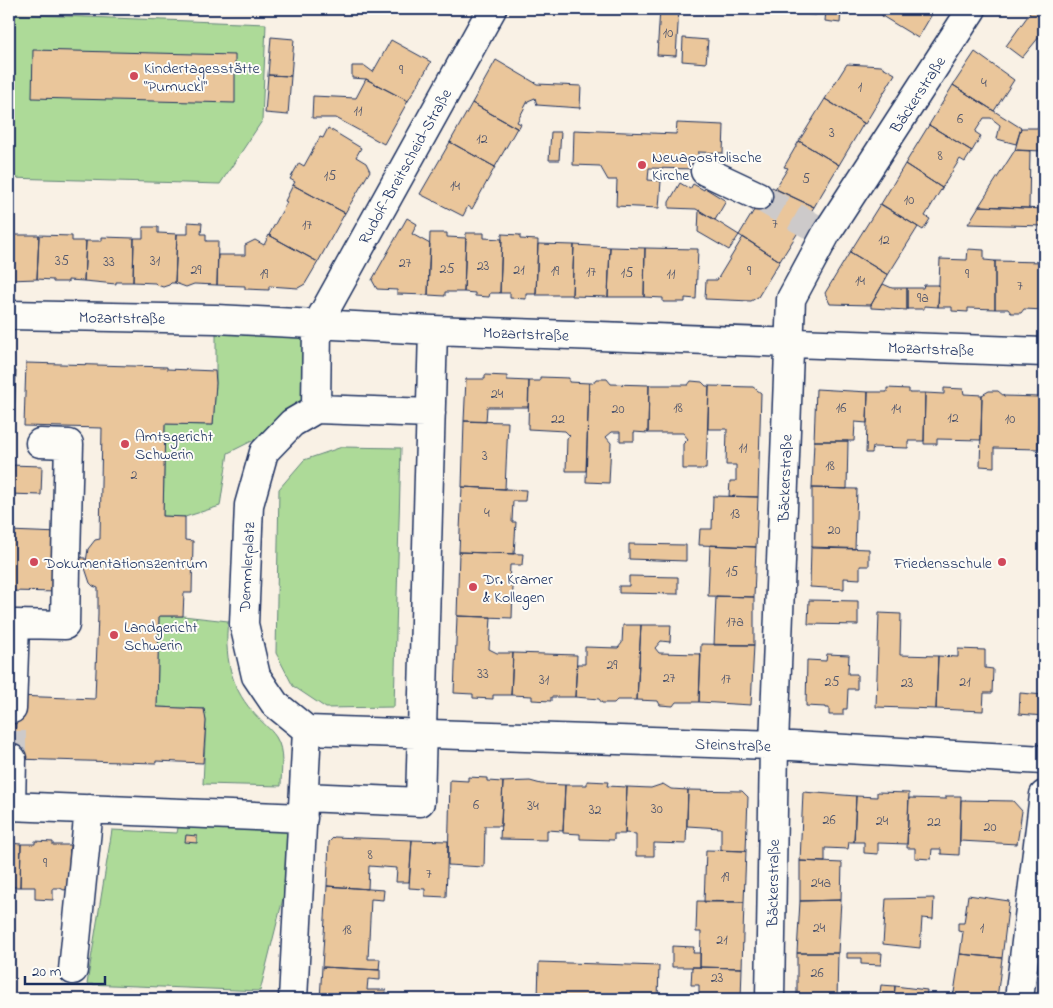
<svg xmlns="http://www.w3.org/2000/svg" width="1053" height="1008" font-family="'Indie Flower',sans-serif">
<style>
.green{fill:#adda98;stroke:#64847b}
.building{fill:#eac69b;stroke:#1b2f5e}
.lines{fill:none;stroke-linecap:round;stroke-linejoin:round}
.minor-tunnel{stroke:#cdcaca;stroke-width:28;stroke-dasharray:28 14;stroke-linecap:butt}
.minor-casing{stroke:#1b2f5e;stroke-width:31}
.minor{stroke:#fdfcf7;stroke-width:28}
.poi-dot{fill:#d1495b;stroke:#fdfcf7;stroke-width:2}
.labels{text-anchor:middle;stroke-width:4;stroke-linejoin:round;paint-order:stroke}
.number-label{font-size:14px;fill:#4f556d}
.poi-label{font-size:16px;fill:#1b2f5e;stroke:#fdfcf7;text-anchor:start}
.street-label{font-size:16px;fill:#1b2f5e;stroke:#fdfcf7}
</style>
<rect width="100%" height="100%" fill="#f9f1e5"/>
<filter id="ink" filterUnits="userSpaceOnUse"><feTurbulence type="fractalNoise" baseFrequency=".02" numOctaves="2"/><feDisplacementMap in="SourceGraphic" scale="10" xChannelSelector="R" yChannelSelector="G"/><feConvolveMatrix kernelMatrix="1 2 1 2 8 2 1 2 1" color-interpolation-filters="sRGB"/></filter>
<g filter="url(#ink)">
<!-- green -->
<path class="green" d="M9,14L266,24L262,121L220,184L9,178Z
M216,319L317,325L316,409L228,453L220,506L185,517L163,516L165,424L213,425L216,383Z
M342,447L401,448L394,707L326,708L293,686L276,653L279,489L304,460Z
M159,616H183L228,621C224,654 230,686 252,711C259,720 270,728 276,737C285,751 281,770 281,786L203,784L206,721L204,709L157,707Z
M181,813L303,818L260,991L87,984L112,830L177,833Z"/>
<!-- building -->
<path class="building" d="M559,9H572L569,14Z
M618,9H635V13L617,12Z
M660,9H679L676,56L657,55Z
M747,9H764V13L747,12Z
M798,9H816V15L798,14Z
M816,9H870V12L841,10L840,23L825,21L826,10Z
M870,9H935L918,38L882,16V13L870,12Z
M1026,9H1044V31L1022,58L1006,46L1030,13Z
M271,37L294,39L291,76L268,75Z
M683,38L708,40L706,63L682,61Z
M391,40L431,62L408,101L366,79L352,78V66H365L373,72Z
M33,50L235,55V103L32,98Z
M975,52L1014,80L994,111L953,85Z
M496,60L537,84L581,86L580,108L537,105L535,98L528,101L517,122L521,124L518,129L472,103Z
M847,64L881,66L895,74L865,124L825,99Z
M268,75L291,76L288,115L265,113Z
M366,79L408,101L384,144L336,118H312L313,96L356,98Z
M953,85L1021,128L1016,144L997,139L1000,125L991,118H984L975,132L981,136L972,151L929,125Z
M825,99L864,123L839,165L799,141Z
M472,103L517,128L495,167L450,142Z
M677,123L724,125L723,153L698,152V169L649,168L648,180L661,181L659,208L616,206L617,180H608L600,166L573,165L574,130L676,134Z
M929,125L972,151L965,162L960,159L942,188L905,164Z
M328,128L361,148L356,157L366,163L370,171L345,213L293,185L295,182L290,179L299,163L304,166L320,137L323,138Z
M1021,128H1044V151L1015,150Z
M551,132H561L559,160H549Z
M799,141L839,165L814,207L775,189L788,168L784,167Z
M450,142L495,167L472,209L468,206L463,216L420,194Z
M1015,150L1030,151L1029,208L979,206Z
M905,164L942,188L925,216L930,219L923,230L881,204Z
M680,183L690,189L693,184L704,190L705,188L726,201L715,220L696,209L669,208V202Z
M293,185L345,213L318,262L269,235L287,202L285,201Z
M772,187L814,207L780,261L739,235L762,197L765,198Z
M880,204L918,227L888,275L850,252Z
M979,206L1044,209V226L968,224Z
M699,210L739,235L729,250L698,232Z
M407,218L417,224L412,234L430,244L428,295L397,294V290L377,289L372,280Z
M188,222L202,223L201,234H206V241H218L217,285L194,284L186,287L175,283L177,234H188Z
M143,227H158V233L177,234L175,283H171L169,285L163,287L157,285L155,283L133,282L134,238H143Z
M430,233H447V237L466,238L464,292H445V296L428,295Z
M466,233H484V238L502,239L500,293H490L489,297L475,296V293L464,292Z
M502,234L520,235V239L538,240L536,294H526V299L510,298V293H500Z
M9,235H39L37,279L9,280Z
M39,235L72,236V241H86L84,281L68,280V282H53V280L37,279Z
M269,235L318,262L305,284L298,288L269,286V290L245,289V286L217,285L218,255H245V245L255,240L264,245Z
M102,237L134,238L133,282H116V284L84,281L86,241H102Z
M743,237L780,261L758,297L751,301L705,299L706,280H717Z
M538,244L574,245L572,295H536Z
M574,245L610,247L608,297L572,296Z
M610,247L645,248L644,297H608Z
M645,248L698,249L696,299L685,298V302H663V298L644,297Z
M968,249L984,250V260L995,261V309L968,308V312L952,311V307H938L940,259L967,260Z
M850,252L888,275L871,305L830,304L825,293Z
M995,261L1044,262V310L1024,309L1021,313H1011L1008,309H995Z
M883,284L892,288H907V310L871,308V305Z
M924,285H939L938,307L924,306V309H907V288H923Z
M26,363L167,367V369L215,371L216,383L213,425L165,424L163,516L185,517V540L193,541L192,593H184L183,616H159L157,707L204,709L206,721L203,763L156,761V763L15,759L16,696L95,699L98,614V588L93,586L90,583L85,568L88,549L95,540L100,539L102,428L24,426Z
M9,370L16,371L14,417H9Z
M485,375L507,376V380L529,381L528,407H487L486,422L464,421L466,379H485Z
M540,377L569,378V382L589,383L586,471H566L567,438L570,436L565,431L528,429L529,381H540Z
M596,379H607L611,384L649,385L648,433L634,432V441H620V432H612L606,437L611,443L609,483L586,482L589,383H593Z
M691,381L702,382L706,386H709L706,469H683V444L688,439L683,433H648L649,385H688Z
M709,386L753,387L761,393L758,497L729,496L730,481H736V465H726L727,429H708Z
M887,388L909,389V393H925L924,441H908V448L873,447L872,453H866L868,392H887Z
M944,388L963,389L964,394L982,395L981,440L937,439V444H924L925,393L944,394Z
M816,389L868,392L867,423L855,422L854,441H814Z
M989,391H998L1004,396L1039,397L1038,449L994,448V467L980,466L982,395Z
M1039,397H1044V439H1038Z
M464,421L508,422L505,489L462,487Z
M814,441H848L847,489L812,488Z
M9,465L42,466L41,495L9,494Z
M462,487L526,490L525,501H513L512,522H516L514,554L459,552Z
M812,488L857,489L855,549L812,548Z
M713,496L758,497L756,547L699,545L700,529H712Z
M9,531L60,533L59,592L9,591Z
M629,544L686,545V561L629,559Z
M710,545L756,547L754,597L708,596Z
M811,547L869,549V566H860V579L844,578V589L810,587Z
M459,552L523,554L522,565H510L509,586H513L512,618L457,616Z
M60,557L85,558V568L60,567Z
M629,576L678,577V594L619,593V586H629Z
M716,596L754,597V645H714Z
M809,600L858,601V625L808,624Z
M879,613L901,614L900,655L938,656L936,709L876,707Z
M457,616L491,617L489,649L497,653H513L511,695H493V699L473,698V694L454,693Z
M623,625H641L637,700H617L614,703H602L599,699L575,697L577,664H585V647L618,648L622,643Z
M641,625H671L670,642L661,641L655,648L659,653L701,654L699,702H676L673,706L660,705L658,701L637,700Z
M701,644L754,645L751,705L699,702Z
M958,649L985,650V668L993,669L992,693H984L983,711L936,709L938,656L958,657Z
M513,653L577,655L575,697H551V701L532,700V696L511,695Z
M827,654L849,655L848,674H857V689H848L847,709H843V715H829V708H825V707L806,706L807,660L826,661Z
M1020,693L1044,695V716L1019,714Z
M9,709H16L15,759H9Z
M468,777L487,778V781L503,782L501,826H485L484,867L448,865L450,780L468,781Z
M530,781L541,784L565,785L563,831L547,830V840L500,839L503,782Z
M587,781L608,782L607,786L627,787L625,834H614V840L580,839V834L563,833L565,785H587Z
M663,784L671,789L688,790L686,844L654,843V856H636V834L625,833L627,787L651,788Z
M688,790L742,791L748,797L746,851L721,850V828L687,826Z
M803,792L856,796L854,842H849L848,849L825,848V862L800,861Z
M877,792L909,793L907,844L878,843V854L864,853V842H854L856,796L877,797Z
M946,796H961L959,855L941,854V849H932L931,859L915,858V848H907L909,798L946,799Z
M961,800L1013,801L1022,811L1017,844L960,841Z
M186,835L197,836V843L185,842Z
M334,837L412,840L409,882H396L397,868L369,866L368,889L327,886L329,842Z
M412,840L448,841L446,897L425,896V889L409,888Z
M35,841L53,842V845H70L68,889L64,890L60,888H53V900L35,899V887H20L21,844H35Z
M9,843L21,844L20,887H12V891H9Z
M706,850L746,851L744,902H704Z
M800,861L842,863L841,900L800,901Z
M327,886L384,890L383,900L371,899L368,959H380L379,970L322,967Z
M968,895L1009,901L1002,958L960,954L963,932L958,931V923H964Z
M934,898L933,919L922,918L920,948L883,944L886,899Z
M841,900L838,953H797L800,901Z
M697,901L744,902L742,968L700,967L701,932H696Z
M672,946L694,947L693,953H700V967H672Z
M797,953H838L837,999H797Z
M847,953H882L881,965L861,964V958H847Z
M960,954L1002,958L997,999H953Z
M539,962L659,966L658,999H538Z
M322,967L380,970V980L368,979L367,990H386L385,999H320Z
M692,967L742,968L741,999H699V985H691Z
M881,985L895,986L894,999H879Z
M895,986L927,990L926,999H894Z"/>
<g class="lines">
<!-- minor-tunnel -->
<path class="minor-tunnel" d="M758,196L826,234
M12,759V709"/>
<!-- minor casing -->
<g class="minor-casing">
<path id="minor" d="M705,171L758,196
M9,315L216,319L433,330L1044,352
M316,409L431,413
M40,443L69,444L66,557
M9,624H15L12,709
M15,624L65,625L66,568
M307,730L774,745L1044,760
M304,797L420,802L433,330
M9,806L303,818
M11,806L12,759
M73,970L89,809
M293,999L307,730L275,704L256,676L244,624L249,505L264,452L292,423L316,409L317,325L492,9
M770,999L774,745L791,299L826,234L972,9
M1019,999L1044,795"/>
</g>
<!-- minor -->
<use href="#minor" class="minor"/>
</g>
</g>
<!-- markers -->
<g class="poi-dot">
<circle cx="134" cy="76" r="5"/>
<circle cx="642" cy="165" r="5"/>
<circle cx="125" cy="444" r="5"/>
<circle cx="34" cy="562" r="5"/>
<circle cx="1002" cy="562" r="5"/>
<circle cx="473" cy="587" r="5"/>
<circle cx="114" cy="635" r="5"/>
</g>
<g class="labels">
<!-- number labels -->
<g class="number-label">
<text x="668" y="37">10</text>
<text x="401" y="74">9</text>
<text x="984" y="87">4</text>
<text x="860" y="91">1</text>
<text x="358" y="115">11</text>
<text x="960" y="123">6</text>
<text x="832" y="137">3</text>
<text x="482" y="143">12</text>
<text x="940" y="160">8</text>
<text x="330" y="180">15</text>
<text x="806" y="183">5</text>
<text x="455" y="190">14</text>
<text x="909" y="204">10</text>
<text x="775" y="228">7</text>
<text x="307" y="229">17</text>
<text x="884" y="244">12</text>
<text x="62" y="265">35</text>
<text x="155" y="265">31</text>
<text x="109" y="266">33</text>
<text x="405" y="267">27</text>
<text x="483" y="270">23</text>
<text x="447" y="273">25</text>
<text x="196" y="274">29</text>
<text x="519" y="274">21</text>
<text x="555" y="275">19</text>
<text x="749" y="275">9</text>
<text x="591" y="276">17</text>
<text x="627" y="277">15</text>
<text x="264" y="278">19</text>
<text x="671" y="278">11</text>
<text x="967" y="278">9</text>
<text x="860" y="285">14</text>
<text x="1020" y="290">7</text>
<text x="923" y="302">9a</text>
<text x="497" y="398">24</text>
<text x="678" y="412">18</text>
<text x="841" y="412">16</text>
<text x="618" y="413">20</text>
<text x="896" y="413">14</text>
<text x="953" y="422">12</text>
<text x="558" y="423">22</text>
<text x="1010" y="423">10</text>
<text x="743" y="452">11</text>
<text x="485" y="460">3</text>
<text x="830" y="470">18</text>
<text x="134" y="479">2</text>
<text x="487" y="517">4</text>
<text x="735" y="518">13</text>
<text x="834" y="534">20</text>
<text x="732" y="576">15</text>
<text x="735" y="626">17a</text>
<text x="612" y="669">29</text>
<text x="483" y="678">33</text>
<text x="669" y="682">27</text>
<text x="726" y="683">17</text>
<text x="544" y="684">31</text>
<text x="832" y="686">25</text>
<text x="965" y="686">21</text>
<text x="907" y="687">23</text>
<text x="476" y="809">6</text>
<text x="533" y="810">34</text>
<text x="657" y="813">30</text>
<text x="595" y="814">32</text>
<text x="829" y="824">26</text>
<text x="882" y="825">24</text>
<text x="934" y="826">22</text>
<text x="990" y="831">20</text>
<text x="370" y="859">8</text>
<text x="45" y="867">9</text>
<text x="429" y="878">7</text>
<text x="725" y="881">19</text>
<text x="821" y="887">24a</text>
<text x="819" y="932">24</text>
<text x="982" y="932">1</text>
<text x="347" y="934">18</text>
<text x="722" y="944">21</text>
<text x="817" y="977">26</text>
<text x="717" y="982">23</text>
</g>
<!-- poi labels -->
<g class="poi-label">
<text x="144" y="73">Kindertagesstätte<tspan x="144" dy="18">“Pumuckl“</tspan></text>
<text x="652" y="162">Neuapostolische<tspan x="652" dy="18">Kirche</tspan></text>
<text x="135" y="441">Amtsgericht<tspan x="135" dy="18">Schwerin</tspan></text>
<text x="44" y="568">Dokumentationszentrum</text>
<text x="992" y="568" text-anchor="end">Friedensschule</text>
<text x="483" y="584">Dr. Kramer<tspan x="483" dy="18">&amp; Kollegen</tspan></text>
<text x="124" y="632">Landgericht<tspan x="124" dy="18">Schwerin</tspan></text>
</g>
<!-- street labels -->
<g class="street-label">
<text transform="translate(917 94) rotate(-57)" y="6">Bäckerstraße</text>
<text transform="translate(404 166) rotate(-61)" y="6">Rudolf-Breitscheid-Straße</text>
<text transform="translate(122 317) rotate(1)" y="6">Mozartstraße</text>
<text transform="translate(526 333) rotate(2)" y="6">Mozartstraße</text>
<text transform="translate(931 348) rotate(2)" y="6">Mozartstraße</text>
<text transform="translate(784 478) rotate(-88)" y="6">Bäckerstraße</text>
<text transform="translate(246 567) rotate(-87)" y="6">Demmlerplatz</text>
<text transform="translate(733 744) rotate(2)" y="6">Steinstraße</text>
<text transform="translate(772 883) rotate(-89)" y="6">Bäckerstraße</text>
</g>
</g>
<!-- margin -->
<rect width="1053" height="1008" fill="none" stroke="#fdfcf7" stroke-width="30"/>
<rect x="15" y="15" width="1023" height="978" fill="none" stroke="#1b2f5e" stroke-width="2" filter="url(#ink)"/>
<!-- scale -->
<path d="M25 976v8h80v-8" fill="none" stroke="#1b2f5e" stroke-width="2.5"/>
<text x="32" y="976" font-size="15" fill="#1b2f5e" stroke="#fdfcf7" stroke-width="4" paint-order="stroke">20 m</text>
</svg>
